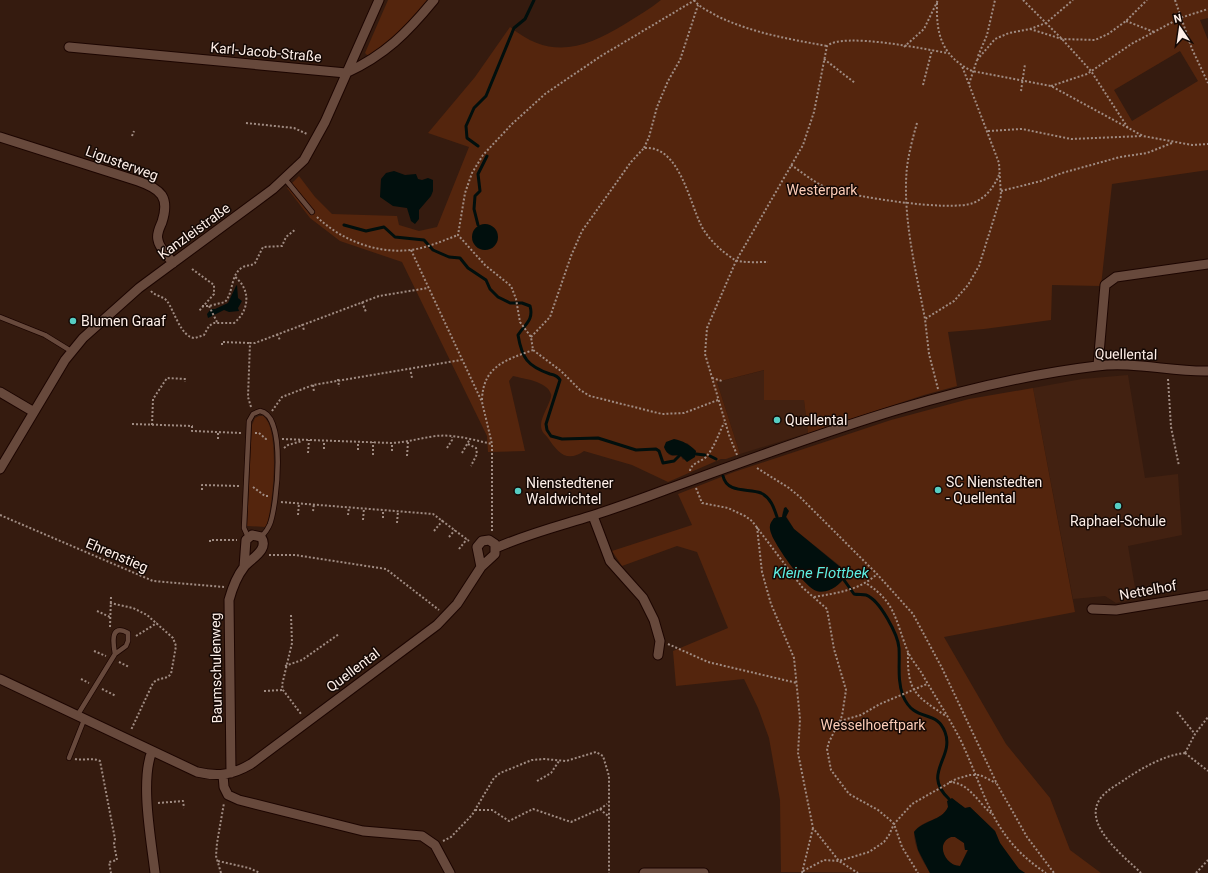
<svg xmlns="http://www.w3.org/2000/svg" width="1208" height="873" font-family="Roboto,sans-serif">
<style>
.built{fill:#422111}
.green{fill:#54250d;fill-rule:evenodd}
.water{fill:#010f0d;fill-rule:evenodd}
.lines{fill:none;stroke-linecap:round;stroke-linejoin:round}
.stream{stroke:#010f0d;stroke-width:3}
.lane-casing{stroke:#1c0500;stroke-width:6}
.street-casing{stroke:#1c0500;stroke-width:11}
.path{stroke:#a08c83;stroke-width:2;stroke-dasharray:2 2;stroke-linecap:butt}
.lane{stroke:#67493c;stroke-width:4.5}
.street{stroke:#67493c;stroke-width:9}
.poi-dot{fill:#56cec3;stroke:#150905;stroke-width:1.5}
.labels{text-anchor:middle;stroke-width:3;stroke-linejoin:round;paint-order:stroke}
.street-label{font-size:14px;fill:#feefe8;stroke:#150905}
.park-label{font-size:14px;fill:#fcccb7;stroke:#150905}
.poi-label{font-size:14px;fill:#feefe8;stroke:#150905;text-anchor:start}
.water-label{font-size:15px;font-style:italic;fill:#5eeee1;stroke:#150905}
</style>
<rect width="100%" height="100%" fill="#351b0f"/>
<!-- built -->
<path class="built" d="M765,370L804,400L808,433L740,454L717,382Z
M1128,375L1145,478L1178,474L1182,535L1128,546L1137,599L1116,603L1105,596L1073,599L1033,388L1082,379Z"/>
<!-- green -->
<path class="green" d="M388,0H428C411,22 394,40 370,56L367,55L365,53Z
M661,0H1208V18L1200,20L1208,40V170L1112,184L1101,286L1052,285L1051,320L984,329L948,332L957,386L924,395L808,433L804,400H764V370L717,382L740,454L726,459H721L668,482L632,465L584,451C567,463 558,453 548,438C545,434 541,432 541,425C541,416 553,399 551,394C547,381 524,379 513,376L509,381L525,451L488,452L487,436L402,262L340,241L310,218L287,188L299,176L315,197L332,214L397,216L399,225L419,231L437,227L469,147L428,133L475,77L510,27C551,60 584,49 625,24C637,16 650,9 661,0ZM1180,51L1198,81L1132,121L1114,90ZM687,443L696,451L683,460L680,455L672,456L668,454Z
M1033,388L1075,612L944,637L1006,744L1050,798L1070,850L1101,873H1025L1019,869L1000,843L995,831L970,807L965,808L961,805L948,807C942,821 923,819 914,832C914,847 922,860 930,873L781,872L780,800L769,738L758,708L744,679L676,686L673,651L728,628L697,552L677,546L622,566L612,551L692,525L678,494L734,472L891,420L969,399ZM783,511L794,529L840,566L845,571L846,577C839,581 829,590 821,592C808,594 779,547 772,536L774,518L782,517Z
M259,416H263C281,428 273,508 266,527L247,526L252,425L255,418Z
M951,837H955L964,843L965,850L968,849L960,866C945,866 935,843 951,837Z"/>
<!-- water -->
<path class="water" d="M394,171L405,175L416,174L418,179L422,180L428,178L433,180V191L431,196L419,210V219L415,224L411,221L407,208L393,206L380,197L381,179L386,173Z
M472 237a13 13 0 1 1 26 0a13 13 0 1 1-26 0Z
M237,285L238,298L242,301L238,308L239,311L229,312L224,310L208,318L207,314L211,309H215L228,303L236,286Z
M674,439C683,441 689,444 696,451L695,457L687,462L680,455C671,456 667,455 664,447L666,442Z
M786,507L789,511L786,517L794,529L845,571L846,577C838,585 830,594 817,591C805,588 771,541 770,529C769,524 772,521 774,518L782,517L784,508Z
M952,798L965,808L970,807L995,831L1000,843L1019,869L1025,873H930L918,850L914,832C923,820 942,821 948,807L947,801ZM951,837H955L964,843L965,850H968L960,866C945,866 935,843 951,837Z"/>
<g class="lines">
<!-- stream -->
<path class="stream" d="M478,146L467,138L466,126L474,108L486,96L514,28L525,19L534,0
M344,225L366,231L384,227L395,237L424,240L433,250L449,257L460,258L468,268L486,280L490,289L498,297L510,303H522L530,306C534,320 525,324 518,335C522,358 527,366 550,374C555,375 558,376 560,380L546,424L547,430L551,436L562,439L598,438L636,450L656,449L659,451L663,463L674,461L680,455
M478,225L474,209L475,196L480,191L478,174L487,156
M696,454L705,455
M710,456L716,459
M723,476C727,494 749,488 761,493C771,498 774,508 777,517
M844,580L854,594C858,595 863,594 866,595C880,600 898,635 899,648C900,664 897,680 903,696C915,724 936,708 945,732C955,758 921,773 949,799"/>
<!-- lane casing -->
<g class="lane-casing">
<path id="lane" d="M285,179L312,212
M0,317L45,335L71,351
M248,537L244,528L249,421L253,414L260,411C287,415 277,505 270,524C268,529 265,533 261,537
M77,716L115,654L126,646L128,641V633C110,623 113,643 115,654
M69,758L84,720"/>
</g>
<!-- street casing -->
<g class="street-casing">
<path id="street" d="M69,47L346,73C385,55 407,33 434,0
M0,137L138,181C161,189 170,197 162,222C160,227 156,234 158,240C159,248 168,256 173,263
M1098,365L1105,285L1116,277L1208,264
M0,392L34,412
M0,469L65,360L83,338L139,288L273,189L304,160L325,122L379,0
M593,516L610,561L643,598L654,620L660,641L658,655
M496,548C527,534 559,526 591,516C616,508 641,499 665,490C806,439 947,384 1097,366C1132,361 1172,372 1208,371
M1092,609L1116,610L1208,595
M0,679L197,772C218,777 232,775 251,764L437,625L457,604L481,567L495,554V544L489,540L482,541L477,547L481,567
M152,751C140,781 151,839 155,873
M231,773L229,600C232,589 237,576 244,567C250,559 270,550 261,537L252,535L246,540L244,567
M223,775L224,787L228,795L239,800L363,831L422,836L435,845L450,873
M644,873H704"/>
</g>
<!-- path -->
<path class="path" d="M694,0C700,8 709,11 717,16C752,33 789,39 827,46
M695,0L601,56L545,94L512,124L483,155L472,173L465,193L458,235L485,265L511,286L516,299L520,322L531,337L533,350L561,371L580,390L590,396L662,414L684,413L718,400
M1023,0L1062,39L1091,71L1128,128
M1175,0L1192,49L1208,83
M937,3C936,35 942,56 972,71L1051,86L1143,136L1192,145L1208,144
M1126,21L1154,32
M1030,29L1062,39L1095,40L1108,34L1126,21L1147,0
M904,47L924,29L938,0
M978,56L987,35L995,0
M824,59L855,83
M977,60L995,39L1009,33L1030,29L1046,23L1073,0
M969,84L977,60
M923,85L932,50
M1051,86L1087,74L1133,43L1154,32L1180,18L1208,9
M1021,91L1025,64
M246,123L294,128L307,134
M917,123C913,137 909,152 907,167C902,216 916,271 925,319
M988,131L1022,129L1071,139L1142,136
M132,136L134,131
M644,148L649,137L657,107L668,81L680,60L698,5
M791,165C803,173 816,184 830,189C856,197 950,212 973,203C986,198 994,187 999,175
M1001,191L1041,181L1062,173L1120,157L1147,153L1172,143
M317,217C341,240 377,254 410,250C427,248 442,241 458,235
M411,250L482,402L492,444V532
M192,269L214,285V294L199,311
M151,291C155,296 163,296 167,301C174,310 181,338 195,338L204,335L209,326L214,323H234C250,310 251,289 234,276
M362,302L366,312
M202,306H209L225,302C234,292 230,274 243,267C247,265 251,266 255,263L263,247L282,246L286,237L296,229
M209,306L217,322
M302,324L304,330
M277,334L280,340
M531,337L550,317L571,256L582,231L631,162L644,148C679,145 689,201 701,225C707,238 722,252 735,260C741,263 761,262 768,262
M222,345V342L250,343
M410,368L412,378
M712,378L722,381
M338,379L339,387
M1168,379L1171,427L1179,466
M313,385L314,392
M938,389L929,354L925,319L954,301L968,285L979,266L1001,196L999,163L962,66
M482,400C483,366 506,360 533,350
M251,407L248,397L250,343H255L379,296L428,288
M272,411L282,397L313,385L461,360
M132,424L192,426V431L242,433
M152,425L153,399L167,378L185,379V382
M255,433H259L266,439H268
M218,439V432
M282,439L392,443C408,442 421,438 436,436C454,434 474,440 492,444
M468,444L476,448L477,454L471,466
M284,448L288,445L302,441
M447,448L452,440V437
M324,449V441
M358,450V442
M392,451V443
M308,453L309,440
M462,453L470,439
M373,455V442
M737,455L729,435L705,354L707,328L736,261L803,145L814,112L827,46C842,32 925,49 947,53
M407,456L408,442
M757,468L789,488L800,497L877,574L913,614L942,668L997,784L1027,837L1054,873
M690,471C691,463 701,462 706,457C714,448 719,433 724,423
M253,487L265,496H269
M696,488L702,503L728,508L745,516L752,521L802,587L827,609L834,649L846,690L842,716L829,742L827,749L831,770L849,794L878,810L890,820L894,824L902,847L918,873
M202,490V485L239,486
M281,502L433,514L469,541
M313,511L314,504
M0,515L153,581L224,587
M298,515L299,503
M348,515L349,507
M383,518V510
M363,520L364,508
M397,523L398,511
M757,527L762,572L771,604L794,658L800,719L798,753L813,828L839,861L858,873
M434,531L443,520
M449,537L455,530
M210,542V540H237
M459,549L467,539
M269,555H295L386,569L439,610
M867,584C896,602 896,623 908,652C911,659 917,666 921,672C934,695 949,717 961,741C987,796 991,837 1046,873
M814,597C837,593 860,590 877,574
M110,603L133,608L147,615L173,638L176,646L171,674C166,680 159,677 153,683L131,730
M97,611L110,617
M291,615L292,643L282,685L283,690L301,714
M110,627L111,597
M136,636L157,623
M668,644L708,662L797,683
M94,651L106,656
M908,653C907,692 916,696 946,716
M119,662L129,667
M285,666L302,660L339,634
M81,679L89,683
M102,689L116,696
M264,691L283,690
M1177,712L1195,734
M840,721L861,715L880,704L927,684
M1185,753L1195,734L1208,717
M1185,753L1208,771
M75,759C84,761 92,757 100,761L115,839L114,844L117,860L109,862L111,873
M537,781L551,773L559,761
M949,782C969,782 978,803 992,814
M158,803L183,801L184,808
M600,809L608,816
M475,810H492L509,821L533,809L571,822L600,809L607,804
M443,841L451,837L472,815L494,778L500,773L532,760L544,759L566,761L596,752L603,756L609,776V873
M218,861L249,868L260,873
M803,871L824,860L839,861L869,852L884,842L889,835L894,824L912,804L956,779L970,775H980L996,783
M221,873L216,856L217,843L224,803
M802,873L813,828
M1141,873C1125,857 1082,825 1100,799C1106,790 1119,784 1127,778C1144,767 1165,755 1185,753
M1196,873L1208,860"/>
<!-- lane -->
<use href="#lane" class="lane"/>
<!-- street -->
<use href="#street" class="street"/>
</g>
<!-- markers -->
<g class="poi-dot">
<circle cx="73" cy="321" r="4"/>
<circle cx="777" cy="420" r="4"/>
<circle cx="938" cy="490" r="4"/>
<circle cx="518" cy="491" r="4"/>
<circle cx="1118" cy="506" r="4"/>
</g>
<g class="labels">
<!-- street labels -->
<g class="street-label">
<text transform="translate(266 52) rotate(5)" y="5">Karl-Jacob-Straße</text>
<text transform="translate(122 163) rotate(20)" y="5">Ligusterweg</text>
<text transform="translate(194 231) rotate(-36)" y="5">Kanzleistraße</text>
<text transform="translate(1126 354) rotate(1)" y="5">Quellental</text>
<text transform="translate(117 555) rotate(23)" y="5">Ehrenstieg</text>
<text transform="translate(1148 590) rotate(-10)" y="5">Nettelhof</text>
<text transform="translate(216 668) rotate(-91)" y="5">Baumschulenweg</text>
<text transform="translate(353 670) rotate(-37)" y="5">Quellental</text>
</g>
<!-- park labels -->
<g class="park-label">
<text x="822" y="195">Westerpark</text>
<text x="873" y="730">Wesselhoeftpark</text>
</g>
<!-- poi labels -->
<g class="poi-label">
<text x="81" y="326">Blumen Graaf</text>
<text x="785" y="425">Quellental</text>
<text x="946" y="487">SC Nienstedten<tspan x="946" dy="16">- Quellental</tspan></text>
<text x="526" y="488">Nienstedtener<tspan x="526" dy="16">Waldwichtel</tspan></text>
<text x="1118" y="526" text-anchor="middle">Raphael-Schule</text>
</g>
<!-- water labels -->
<g class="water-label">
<text x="821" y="578">Kleine Flottbek</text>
</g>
</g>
<!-- north arrow -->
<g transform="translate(1180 28) rotate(347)" stroke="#150905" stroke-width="3" paint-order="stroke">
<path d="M0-3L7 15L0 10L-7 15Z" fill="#feefe8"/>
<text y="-6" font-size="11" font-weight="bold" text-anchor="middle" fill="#feefe8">N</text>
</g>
</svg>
